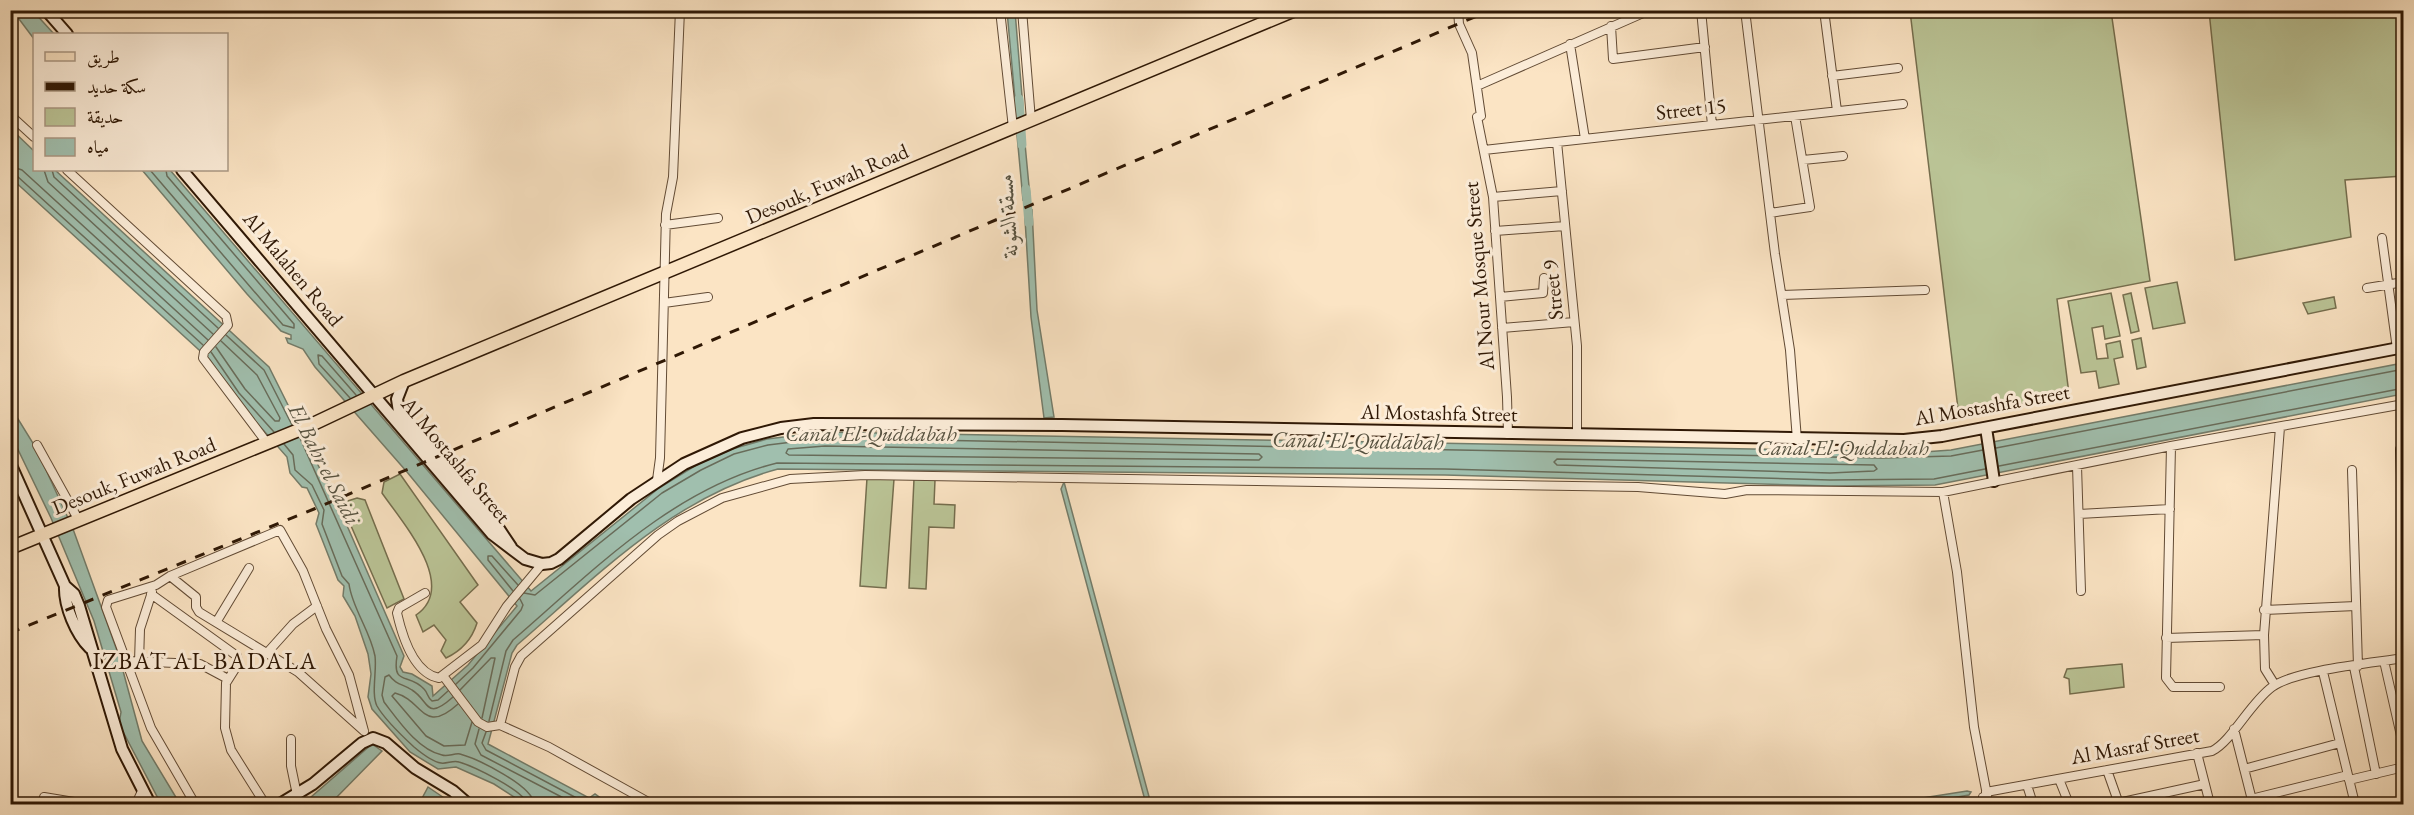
<svg xmlns="http://www.w3.org/2000/svg" width="2414" height="815" font-family="'EB Garamond',Amiri,serif">
<style>
.green{fill:#bbc597;stroke:#756e4e;stroke-width:1.5}
.water{fill:#a0bfae;stroke:#737c6a;stroke-width:1.5}
.lines{fill:none;stroke-linecap:round;stroke-linejoin:round}
.shore{stroke:#686c5a;stroke-width:1.5}
.canal{stroke:#a0bfae;stroke-width:9}
.street-casing{stroke:#624b35;stroke-width:10}
.secondary-casing{stroke:#2f1805;stroke-width:14}
.primary-casing{stroke:#2f1805;stroke-width:15}
.street{stroke:#fcedd9;stroke-width:8}
.secondary{stroke:#fcedd9;stroke-width:10}
.primary{stroke:#fbe4c4;stroke-width:12}
.rail{stroke:#2f1805;stroke-width:3;stroke-dasharray:10 10;stroke-linecap:butt}
.labels{text-anchor:middle;stroke-width:6;stroke-linejoin:round;paint-order:stroke}
.street-label{font-size:21px;fill:#2f1805;stroke:#fcedd9}
.water-label{font-size:22px;font-style:italic;fill:#575240;stroke:#fcedd9}
.quarter-label{font-size:24px;letter-spacing:1.5px;fill:#2f1805;stroke:#fcedd9}
</style>
<rect width="100%" height="100%" fill="#fbe4c4"/>
<filter id="stains"><feTurbulence type="fractalNoise" baseFrequency=".00333" numOctaves="4"/><feColorMatrix values="0 0 0 0 .2 0 0 0 0 .09 0 0 0 0 .02 0 0 0 .5 -.17"/></filter>
<radialGradient id="worn" r=".72"><stop offset=".6" stop-color="#630" stop-opacity="0"/><stop offset="1" stop-color="#630" stop-opacity=".3"/></radialGradient>
<!-- green -->
<path class="green" d="M1910,11H2111L2150,281L2057,299L2069,394L1959,417Z
M2209,11H2403V176L2345,180L2351,237L2235,260Z
M2177,282L2185,323L2153,329L2145,288Z
M2111,293L2120,336L2105,339L2103,326L2092,328L2097,359L2108,358L2106,344L2120,341L2123,357L2114,359L2119,384L2099,388L2096,371L2081,373L2068,301Z
M2131,293L2139,331L2131,333L2123,295Z
M2334,297L2336,308L2308,314L2303,303Z
M2141,338L2146,367L2137,369L2132,340Z
M400,474L478,585L460,602L477,623C472,639 461,651 446,658L441,651L446,640L434,625L423,632L416,615C459,586 402,522 382,493L384,482Z
M867,478L894,479L886,588L860,586Z
M914,479L935,480L934,504L955,505L954,528L929,527L926,589L909,588Z
M357,498L365,500L404,599L387,608L341,503Z
M2122,664L2124,687L2070,694L2069,679L2064,677L2067,669Z"/>
<!-- water -->
<path class="water" d="M13,11H33L54,34H34V39Z
M1007,11H1015L1023,108L1016,110Z
M10,128L34,151V170H55L269,367L338,505L404,656L400,667L403,672L412,674L432,686L433,696L468,665L517,606L407,472L315,367L303,349L288,343L286,338L291,339V335L281,331L247,294L142,170H170L531,591L659,488L698,464L732,449L767,439L825,432L1924,452L1951,450L2403,363V394L1935,485L1830,486L1445,475L778,469C673,497 597,576 517,645L512,653L488,744L589,798L595,794L609,804H525L494,784L456,767L438,769L410,752L372,709L368,697L371,674L368,654L355,616L343,596L344,586L338,580L316,524L319,513L307,488L302,487L290,473L287,457L234,397L210,360L11,178Z
M1024,133L1030,197L1023,200L1017,135Z
M1032,210L1037,310L1054,417L1044,418L1031,317L1025,219V212Z
M10,406L36,448L73,529L119,656L142,741L180,804H161L119,724L121,712L94,621L51,518L11,435Z
M1064,482L1151,804H1146L1061,489Z
M372,744L382,751L330,804H303Z
M428,787L450,802L447,804H419Z
M1967,791L1971,792L1969,795L1917,804H1884Z"/>
<g class="lines">
<!-- shore -->
<path class="shore" d="M10,166L22,170L208,340
M44,170L48,182L213,334
M52,170L54,177L218,328
M150,170L283,325L294,328V324L167,176L166,170
M10,174L17,176L203,345
M226,335L264,370L292,425
M216,347L245,389L275,421H279L280,418L257,375L221,341
M211,352L239,393L274,432
M350,398L319,364L318,355L322,356L356,395
M300,438L397,656C392,687 409,672 424,689C428,693 427,697 432,701L438,700L448,691
M284,444L293,455L295,470L312,485L324,510L322,524L342,576L349,584C352,608 370,630 375,656C377,671 371,694 377,706C385,720 401,735 414,747C420,752 433,762 441,763C447,764 453,760 459,762C473,766 525,791 527,804
M825,446L1259,454L1262,457L1259,460L789,455L786,453L788,449Z
M1996,448L2404,369
M1557,459L1874,465L1877,469L1874,471L1830,473L1557,465L1554,462Z
M1999,466L2404,388
M513,591L488,560V556H492L518,585
M524,593L535,595L662,493L701,470L734,454L768,445L825,438L1882,458L1951,456L1983,450
M456,684L473,668L521,610L523,605L520,599
M460,690L491,658H495L482,718
M453,697C425,722 430,701 412,690C403,684 396,685 389,675L385,677L382,695L384,702C398,720 418,750 442,755C448,757 454,753 460,754C478,759 533,786 534,804
M458,704C423,736 423,700 395,693L392,696L426,736L444,746L465,745L472,722
M489,721L506,651L513,640C593,571 672,489 777,463L1445,469L1830,480L1934,479L1985,469
M479,729L475,744L481,755L575,804
M486,732L482,743L486,750L586,803L596,802L601,804"/>
<!-- canal -->
<path class="canal" d="M1019,99L1022,145
M1026,189L1029,223"/>
<!-- street casing -->
<g class="street-casing">
<path id="street" d="M1000,10L1013,128
M1022,10L1031,120
M1458,10L1459,24L1472,53L1481,116
M1701,10L1712,125
M1745,10L1775,254L1790,350L1797,440
M1824,10L1837,111
M1611,26L1613,59L1705,47
M1570,44L1585,139
M1832,76L1898,68
M1477,86L1650,10
M10,115L34,137
M1477,117L1493,197L1507,397L1508,434
M1557,142L1577,346V435
M1484,150L1903,104
M1803,160L1843,156
M67,170L226,316L228,325L204,352L203,358L267,443
M1493,197L1562,191
M1770,213L1810,207L1795,116
M665,225L718,218
M1495,231L1565,226
M2382,238L2397,349
M2367,288L2404,282
M1782,295L1925,290
M1500,297L1543,293L1544,278
M664,303L708,297
M1502,328L1574,322
M37,445L78,519
M2171,446L2166,678L2173,687H2220
M2404,449H2400L2404,557
M2077,466L2081,591
M2352,470L2358,666
M657,480L660,458L666,214L673,177L680,10
M1943,492L1957,572L1974,727L1987,795
M2079,514L2170,509
M170,576L196,597V607L199,612L298,672L364,731
M425,593L399,608L397,613C402,635 413,673 439,678L482,645L507,606L542,564
M151,594L237,656L238,664L226,683L225,728L231,750L265,804
M2264,610L2356,606
M217,621L249,568
M2166,638L2264,635
M267,653L293,624L317,606
M127,661L200,664L228,679
M2384,661L2404,749
M139,662L140,629L152,592
M2354,667L2376,774
M2323,672L2355,804
M444,677L478,722L487,727L500,725L549,747L652,804
M2275,685L2265,669L2264,635L2280,427
M500,725L515,667L521,656L658,535L678,521L722,498L790,479L865,475L1638,487L1725,494L1747,490L1943,492L2171,446L2404,404
M2234,729L2253,804
M291,739V766L297,795
M2197,753L2210,804
M2244,769L2340,743
M2107,770L2119,804
M2059,779L2069,804
M2349,780L2404,767
M2027,785L2033,804
M1986,792L2212,751C2232,741 2250,703 2272,687C2295,670 2373,663 2404,658
M44,797L86,804
M1983,797L1986,804
M2251,799L2348,775
M2118,803L2205,784
M136,804L142,791
M195,804L151,728L106,607L108,600L156,585L170,576L280,530L303,571L326,629L349,675L364,731
M454,804L460,797"/>
</g>
<!-- secondary casing -->
<g class="secondary-casing">
<path id="secondary" d="M46,10L67,34
M182,170L492,534L525,559L542,564L551,563L559,559L631,499L684,464L742,438L781,428L814,424L1062,425L1904,440L1942,436L2404,347
M404,381L397,399L399,412L499,529L511,547
M1986,428L1994,481
M10,463L65,586C64,606 76,634 90,648
M65,586L74,594L79,606L122,749L150,804
M280,804L313,784L362,743L373,738L386,743L415,768L453,791L468,804"/>
</g>
<!-- primary casing -->
<g class="primary-casing">
<path id="primary" d="M10,548L311,425L404,381L1295,10"/>
</g>
<!-- street -->
<use href="#street" class="street"/>
<!-- secondary -->
<use href="#secondary" class="secondary"/>
<!-- primary -->
<use href="#primary" class="primary"/>
<!-- rail -->
<path class="rail" d="M10,633L314,509L1491,10"/>
</g>
<g class="labels">
<!-- street labels -->
<g class="street-label">
<text transform="translate(1691 109) rotate(-6)" y="7">Street 15</text>
<text transform="translate(827 184) rotate(-23)" y="7">Desouk, Fuwah Road</text>
<text transform="translate(293 269) rotate(50)" y="7">Al Malahen Road</text>
<text transform="translate(1479 276) rotate(-95)" y="7">Al Nour Mosque Street</text>
<text transform="translate(1553 290) rotate(-96)" y="7">Street 9</text>
<text transform="translate(1992 405) rotate(-10)" y="7">Al Mostashfa Street</text>
<text transform="translate(1439 413) rotate(1)" y="7">Al Mostashfa Street</text>
<text transform="translate(456 460) rotate(50)" y="7">Al Mostashfa Street</text>
<text transform="translate(134 476) rotate(-22)" y="7">Desouk, Fuwah Road</text>
<text transform="translate(2135 746) rotate(-10)" y="7">Al Masraf Street</text>
</g>
<!-- water labels -->
<g class="water-label">
<text transform="translate(1007 215) rotate(-94)" y="8">مسقة الشونة</text>
<text x="871" y="441">Canal El-Quddabah</text>
<text transform="translate(1358 440) rotate(1)" y="8">Canal El-Quddabah</text>
<text x="1843" y="455">Canal El-Quddabah</text>
<text transform="translate(325 464) rotate(63)" y="8">El Bahr el Saidi</text>
</g>
<!-- quarter labels -->
<g class="quarter-label">
<text x="205" y="669">IZBAT AL BADALA</text>
</g>
</g>
<!-- margin -->
<rect width="2414" height="815" fill="none" stroke="#fbe4c4" stroke-width="36"/>
<rect x="12" y="12" width="2390" height="791" fill="none" stroke="#2f1805" stroke-width="3"/>
<rect x="18" y="18" width="2378" height="779" fill="none" stroke="#2f1805" stroke-width="1.5"/>
<!-- legend -->
<rect x="33" y="33" width="195" height="138" fill="#fcedd9" stroke="#aa9884" stroke-width="1.5"/>
<rect x="45" y="52" width="30" height="9" fill="#fbe4c4" stroke="#aa9884" stroke-width="1.5"/>
<text x="87" y="63" font-size="18" fill="#2f1805">طريق</text>
<rect x="45" y="82" width="30" height="9" fill="#2f1805" stroke="#aa9884" stroke-width="1.5"/>
<text x="87" y="93" font-size="18" fill="#2f1805">سكة حديد</text>
<rect x="45" y="108" width="30" height="18" fill="#bbc597" stroke="#aa9884" stroke-width="1.5"/>
<text x="87" y="123" font-size="18" fill="#2f1805">حديقة</text>
<rect x="45" y="138" width="30" height="18" fill="#a0bfae" stroke="#aa9884" stroke-width="1.5"/>
<text x="87" y="153" font-size="18" fill="#2f1805">مياه</text>
<rect width="100%" height="100%" filter="url(#stains)"/>
<rect width="100%" height="100%" fill="url(#worn)"/>
</svg>
